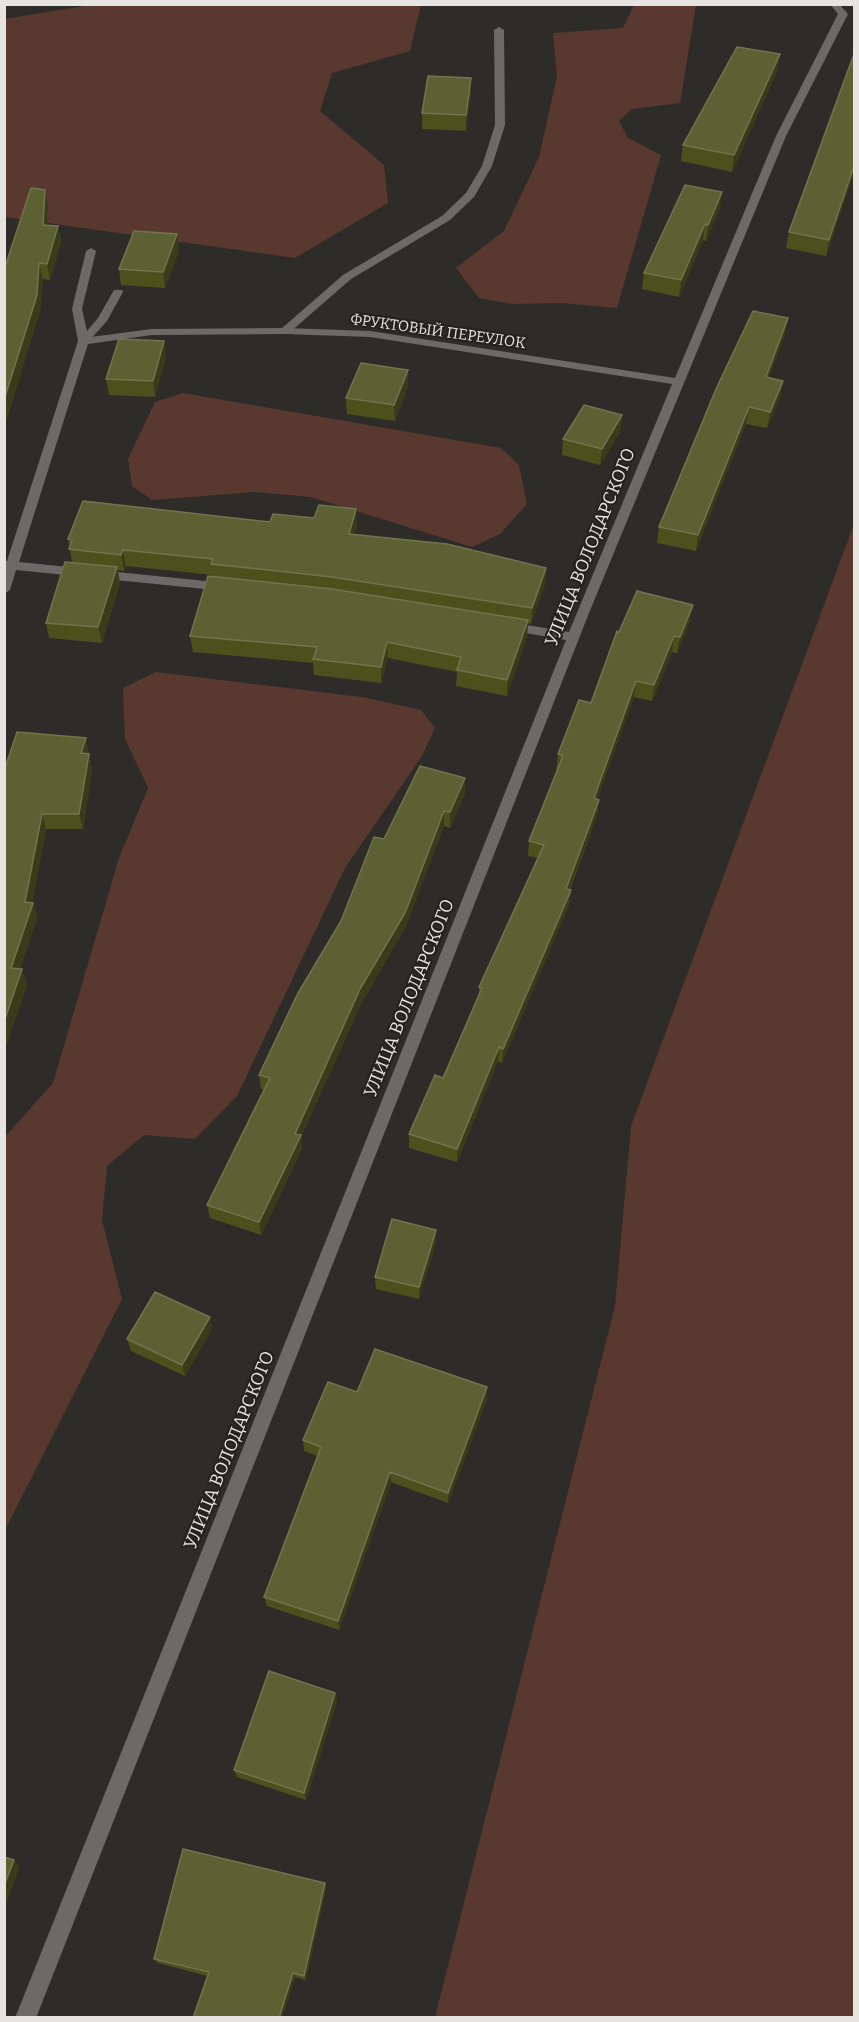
<svg xmlns="http://www.w3.org/2000/svg" width="859" height="2022" font-family="Bitter,serif">
<style>
.green{fill:#59382f}
.lines{fill:none;stroke-linecap:round;stroke-linejoin:round}
.service{fill:#6c6a68;fill-rule:evenodd}
.minor{fill:#6c6a68;fill-rule:evenodd}
.wall{fill:#4b511d}
.shaded-wall{fill:#383c18}
.building{fill:#5b6132;stroke:#71754d;stroke-width:1.5}
.labels{text-anchor:middle;stroke-width:4.5;stroke-linejoin:round;paint-order:stroke}
.far-street-label{font-size:15px;fill:#e5e4e1;stroke:#24231f}
.street-label{font-size:18px;fill:#e5e4e1;stroke:#24231f}
</style>
<rect width="100%" height="100%" fill="#2e2c28"/>
<!-- green -->
<path class="green" d="M97,4L421,5L410,51L332,73L320,111L384,165L388,203L295,258L5,217L4,19Z
M634,5H696L680,103L632,109L619,121L628,138L661,155L617,308L563,303L512,304L479,298L456,268L504,231L539,157L557,76L553,33L623,28Z
M183,393L501,448L519,465L527,504L500,534L472,547L311,497L255,492L152,500L132,486L128,459L155,402Z
M854,524V2017H435L615,1306L631,1126Z
M156,672L362,697L421,710L435,728L422,756L345,868L237,1096L195,1139L144,1135L107,1166L102,1220L122,1299L5,1530V1137L53,1083L119,858L148,788L125,739L123,688Z"/>
<g class="lines">
<!-- service -->
<path class="service" d="M499,27L504,30L505,125L492,166L474,197L450,220L351,279L289,333H281V329L343,275L442,216L466,193L482,166L495,125L494,30Z
M91,248L96,251L82,309L87,331L98,318L114,290H122L123,292L107,321L87,343L83,344L78,341L72,309L86,251Z"/>
<!-- minor -->
<path class="minor" d="M830,4H839L848,14L786,136L589,613L36,2018H15L566,640L508,630L502,626L508,622L569,632L672,384L370,337L285,334L152,335L88,344L19,562L225,583L231,587L225,591L16,570L10,590L4,594V561H7L78,341L83,338L152,329L285,328L370,331L675,378L776,136L838,14Z"/>
</g>
<!-- wall -->
<path class="wall" d="M855,54V169L826,256L786,248L789,232Z
M778,69L732,172L681,161L683,145Z
M471,94L466,131L422,129V113Z
M48,206L47,225L58,226L61,242L50,280L43,279L40,311L4,428V270Z
M720,208L706,241L703,240L679,297L642,289L644,273Z
M179,251L165,288L121,285L119,269Z
M785,334L769,377L783,381L780,397L767,428L746,424L696,551L657,543L659,527Z
M164,341L166,357L155,397L109,395L106,379Z
M408,370V386L395,421L347,414L346,398Z
M622,415L620,432L600,465L562,455L563,439Z
M270,522L357,526L354,534L546,568L545,584L531,624L528,623L527,636L507,696L456,686L457,672L388,658L381,683L314,675L313,663L193,652L190,636L213,577V575L126,566L124,571L118,570L120,583L102,643L49,638L46,623L72,562L68,539Z
M690,621L677,653L672,652L652,701L634,697L597,799L599,800L597,815L570,890H571L569,905L502,1063L498,1061L457,1162L409,1148V1134L443,1078L479,996V987L538,858L528,856L529,841L557,770H556L558,754L591,703L619,632Z
M86,738L92,770L83,829H46L32,903H33L37,918L20,969L27,984L7,1043H4V771Z
M465,778V793L450,828L444,826L405,928L361,1004L301,1137L302,1149L261,1235L210,1218L207,1205L264,1090L261,1089L259,1075L384,839Z
M436,1242L419,1299L376,1289L375,1277Z
M212,1329L185,1376L131,1351L127,1339Z
M357,1392L487,1399L448,1503L391,1482L339,1630L267,1606L264,1597L318,1456L304,1451L303,1440Z
M335,1693L337,1701L306,1800L237,1777L234,1770Z
M325,1883L326,1889L306,1980L295,1977L282,2018H193L207,1976L158,1963L154,1959Z"/>
<!-- shaded-wall -->
<path class="shaded-wall" d="M780,54L778,69L732,172L734,155Z
M471,78V94L466,131V115Z
M855,163V169L826,256L829,240Z
M45,190L48,206L46,241L43,225Z
M722,192L720,208L706,241L708,225Z
M705,224L703,240L679,297L681,280Z
M58,226L61,242L50,280L47,264Z
M177,234L179,251L165,288L163,272Z
M39,263L43,279L40,311L4,428V400Z
M788,318L785,334L763,393L766,377Z
M164,341L166,357L155,397L153,381Z
M408,370V386L395,421L394,405Z
M783,381L780,397L767,428L770,412Z
M749,407L746,424L696,551L698,535Z
M622,415L620,432L600,465L602,449Z
M356,509L357,526L350,550L349,534Z
M123,550L126,566L124,571L121,555Z
M117,567L120,583L102,643L98,627Z
M546,568L545,584L531,624L532,608Z
M693,605L690,621L677,653L680,637Z
M528,620L527,636L507,696V680Z
M674,636L672,652L652,701L654,685Z
M387,642L388,658L381,683V667Z
M636,681L634,697L592,814L594,798Z
M86,738L92,770L83,829L79,814L81,753Z
M465,778V793L450,828V812Z
M599,800L597,815L564,903L566,889Z
M444,811V826L405,928L361,1004L301,1137L302,1149L261,1235L259,1222L295,1134L360,989Z
M42,814L46,829L31,909L33,903L37,918L16,983L11,968Z
M571,890L569,905L502,1063L503,1049Z
M22,969L27,984L7,1043L4,1035V1022Z
M499,1047L498,1061L457,1162V1149Z
M436,1230V1242L419,1299V1287Z
M210,1317L212,1329L185,1376L182,1365Z
M487,1387V1399L448,1503V1493Z
M390,1472L391,1482L339,1630L338,1621Z
M335,1693L337,1701L306,1800L304,1793Z
M14,1860L20,1866L4,1910V1886Z
M325,1883L326,1889L306,1980L304,1976Z
M293,1973L295,1977L282,2018H279Z"/>
<!-- building -->
<path class="building" d="M737,47L780,54L734,155L683,145Z
M854,54L855,163L829,240L789,232Z
M428,76L471,78L466,115L422,113Z
M685,185L722,192L708,225L705,224L681,280L644,273Z
M31,188L45,190L43,225L58,226L47,264L39,263L37,295L4,400V270Z
M134,231L177,234L163,272L119,269Z
M753,311L788,318L766,377L783,381L770,412L749,407L698,535L659,527L716,389Z
M119,339L164,341L153,381L106,379Z
M361,363L408,370L394,405L346,398Z
M584,405L622,415L602,449L563,439Z
M83,501L270,522L273,514L314,518L319,505L356,509L349,534L447,544L546,568L532,608L332,577L211,564L213,559L123,550L121,555L69,549L72,540L68,539Z
M65,562L117,567L98,627L46,623Z
M208,576L332,589L528,620L507,680L457,670L461,657L387,642L381,667L313,659L317,647L190,636Z
M637,591L693,605L680,637L674,636L654,685L636,681L594,798L599,800L566,889L571,890L503,1049L499,1047L457,1149L409,1134L435,1075L443,1078L482,988L479,987L544,845L529,841L563,756L558,754L579,700L591,703L617,631L619,632Z
M17,732L86,738L81,753L89,754L79,814H42L25,902L33,903L11,968L22,969L4,1022V771Z
M420,766L465,778L450,812L444,811L405,913L360,989L295,1134L301,1135L259,1222L207,1205L270,1078L259,1075L298,993L341,921L374,837L384,839Z
M392,1219L436,1230L419,1287L375,1277Z
M155,1292L210,1317L182,1365L127,1339Z
M375,1349L487,1387L448,1493L390,1472L338,1621L264,1597L321,1447L303,1440L328,1382L357,1392Z
M269,1671L335,1693L304,1793L234,1770Z
M183,1849L325,1883L304,1976L293,1973L279,2018H193L209,1972L154,1959Z
M4,1857L14,1860L4,1886Z"/>
<g class="labels">
<!-- far-street labels -->
<g class="far-street-label">
<text transform="translate(438 331) rotate(8)" y="5">ФРУКТОВЫЙ ПЕРЕУЛОК</text>
</g>
<!-- street labels -->
<g class="street-label">
<text transform="translate(590 547) rotate(-68)" y="6">УЛИЦА ВОЛОДАРСКОГО</text>
<text transform="translate(409 998) rotate(-68)" y="6">УЛИЦА ВОЛОДАРСКОГО</text>
<text transform="translate(229 1450) rotate(-68)" y="6">УЛИЦА ВОЛОДАРСКОГО</text>
</g>
</g>
<!-- border -->
<rect width="859" height="2022" fill="none" stroke="#e5e4e1" stroke-width="12"/>
</svg>
